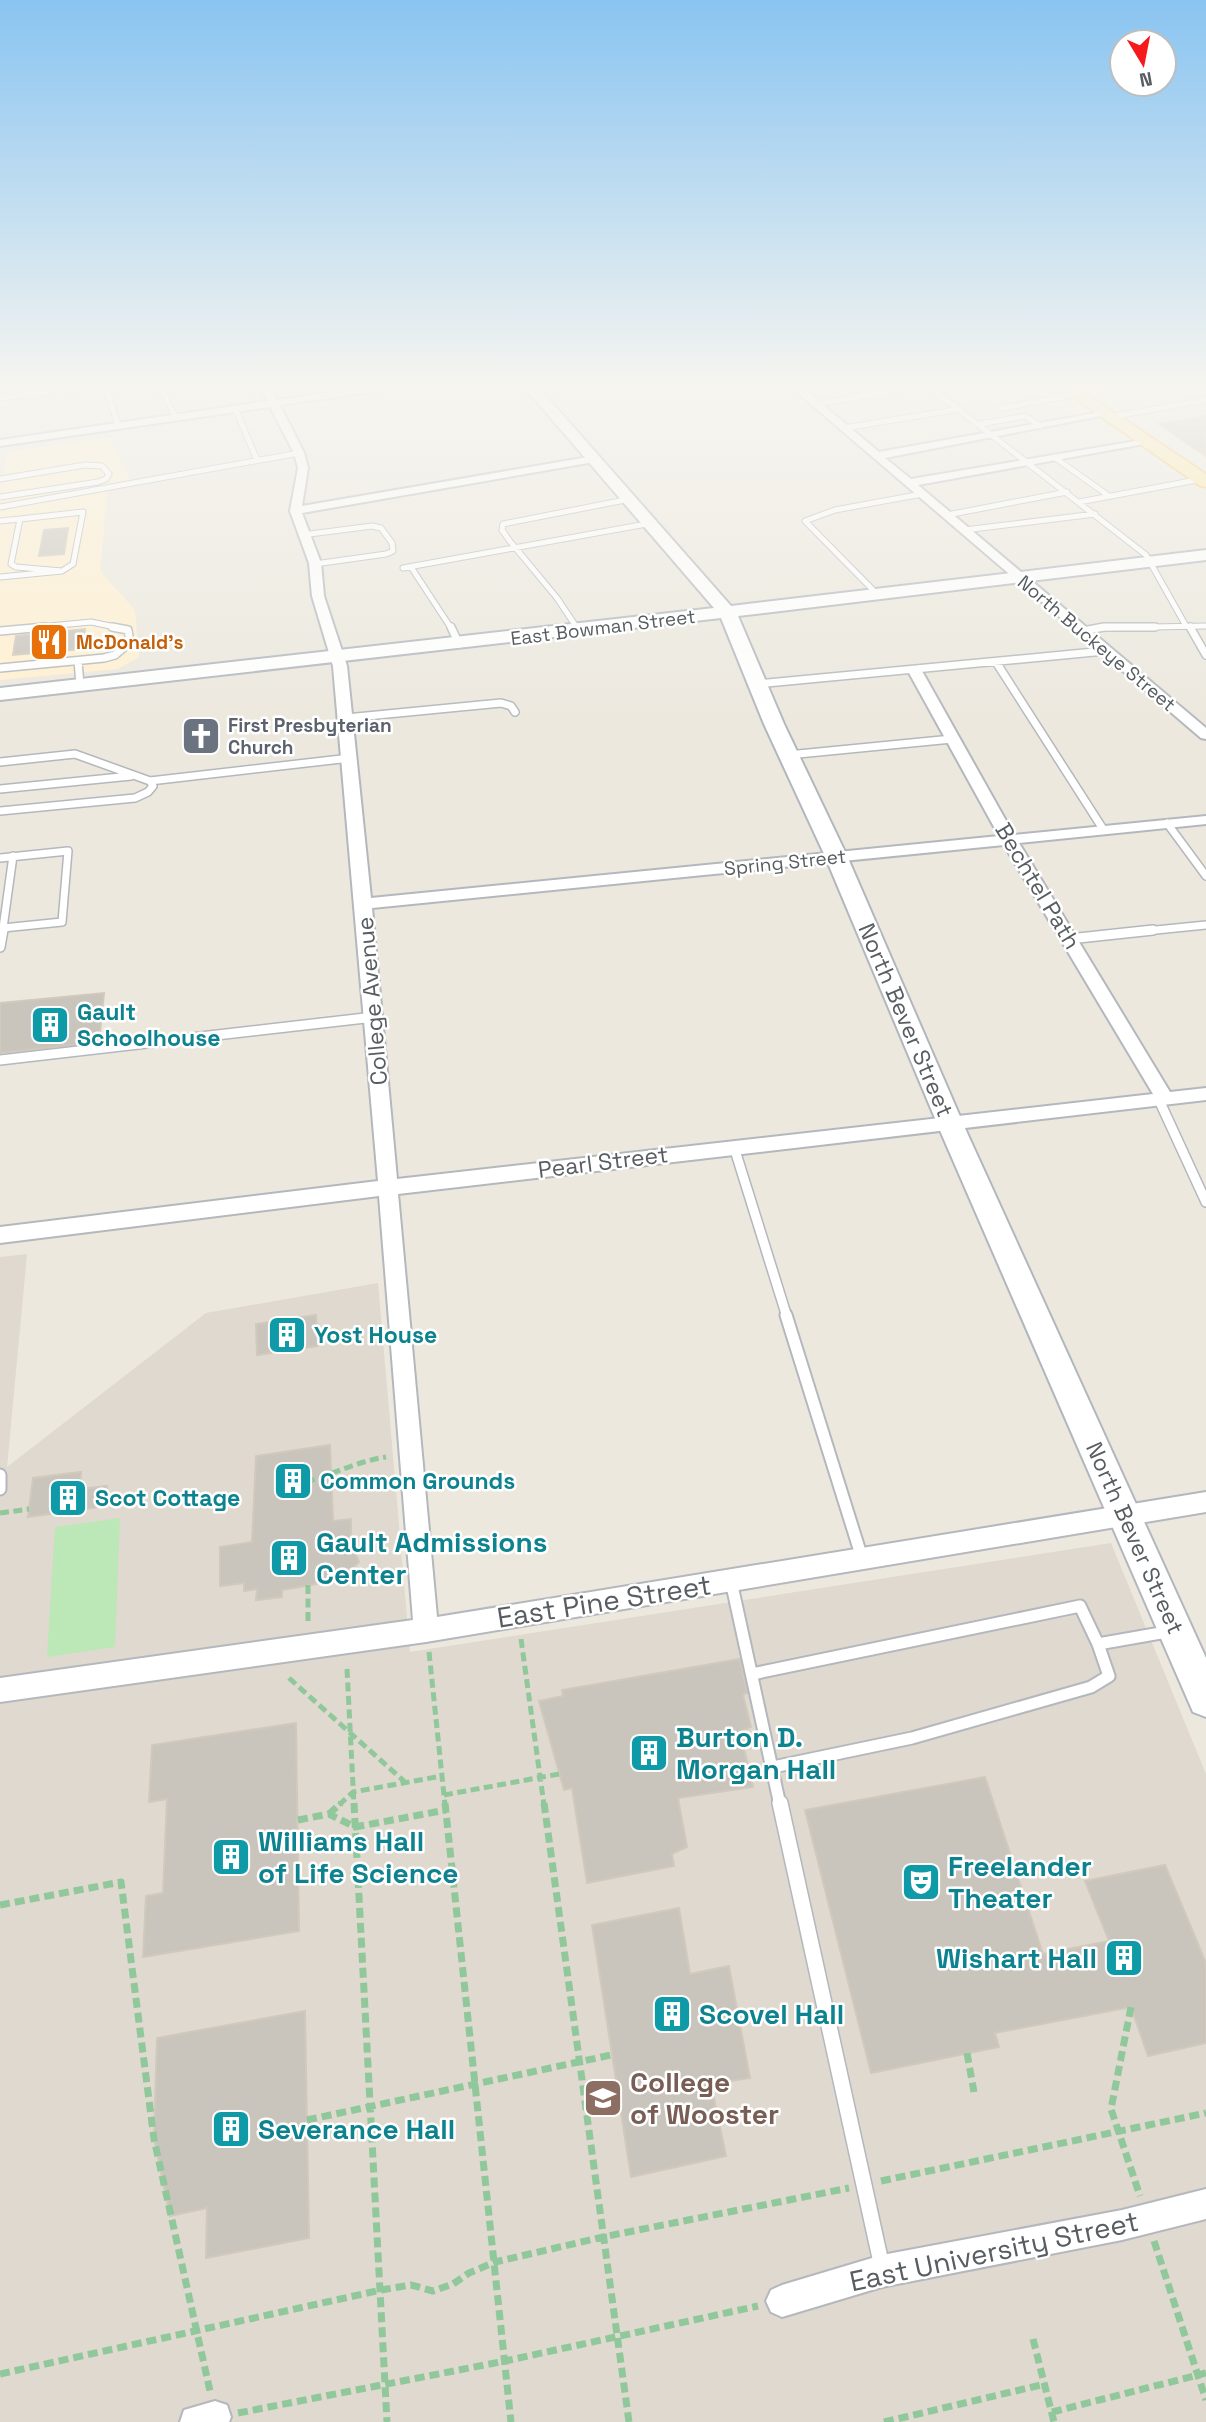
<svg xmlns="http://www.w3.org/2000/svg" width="1206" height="2422" font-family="'Space Grotesk',sans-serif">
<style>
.commercial{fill:#fff0d0}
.education{fill:#dfd9cf}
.green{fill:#bce7b7}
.building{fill:#c9c5bd;stroke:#d1c9bc;stroke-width:2}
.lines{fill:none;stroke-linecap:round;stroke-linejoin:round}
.lane-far4-casing{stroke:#b4b8bd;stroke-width:7}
.lane-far3-casing{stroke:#b4b8bd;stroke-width:10}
.lane-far2-casing{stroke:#b4b8bd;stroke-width:12}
.lane-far1-casing{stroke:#b4b8bd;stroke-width:15}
.lane-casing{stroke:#b4b8bd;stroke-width:18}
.street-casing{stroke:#b4b8bd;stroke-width:4}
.secondary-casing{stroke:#b2b7bd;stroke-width:4}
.primary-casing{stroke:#fdb947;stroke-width:3}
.path-far1{stroke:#91c89b;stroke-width:5;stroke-dasharray:9 4.5;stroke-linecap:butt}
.path{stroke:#91c89b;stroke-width:7;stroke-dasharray:10 5;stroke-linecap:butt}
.lane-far4{stroke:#fff;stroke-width:5}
.lane-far3{stroke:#fff;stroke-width:7}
.lane-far2{stroke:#fff;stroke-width:9}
.lane-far1{stroke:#fff;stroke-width:11}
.lane{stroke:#fff;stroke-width:15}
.street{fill:#fff;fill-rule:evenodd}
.secondary{fill:#fff;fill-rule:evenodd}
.primary{fill:#ffe7a0;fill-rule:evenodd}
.labels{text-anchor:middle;stroke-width:5;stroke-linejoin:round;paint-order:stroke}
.far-street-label{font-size:19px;fill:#575d61;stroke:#fff}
.far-food-label{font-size:19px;font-weight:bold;fill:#c56008;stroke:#fff;text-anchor:start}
.far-worship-label{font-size:19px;font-weight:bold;fill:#5b616d;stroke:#fff;text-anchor:start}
.street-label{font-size:23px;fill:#575d61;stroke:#fff}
.culture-label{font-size:23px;font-weight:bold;fill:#0d838f;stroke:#fff;text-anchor:start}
.near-culture-label{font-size:28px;font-weight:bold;fill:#0d838f;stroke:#fff;text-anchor:start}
.near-street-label{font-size:28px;fill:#575d61;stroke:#fff}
.near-education-label{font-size:28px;font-weight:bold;fill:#785e54;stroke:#fff;text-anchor:start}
</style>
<rect width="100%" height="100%" fill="#ece8de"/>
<!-- commercial -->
<path class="commercial" d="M110,437L130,481L108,486L100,571L135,610L139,657L118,669L0,680V486L8,452Z"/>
<!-- education -->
<path class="education" d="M27,1254L7,1467L206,1313L378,1283L410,1652L1111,1543L1206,1774V2422H0V1257Z"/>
<!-- green -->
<path class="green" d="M120,1518L115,1647L47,1657L55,1527Z"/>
<!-- building -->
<path class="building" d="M1206,416V456L1159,424Z
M68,528L64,554L39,556L44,530Z
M85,629L82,649L13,655L16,636Z
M104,993L99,1042L0,1053V1003Z
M316,1315L318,1346L257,1355L256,1324Z
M330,1445L333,1521L351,1519V1542L359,1562L352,1569L333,1570L327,1582L282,1590V1597L256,1600L257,1589L244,1591V1583L220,1586V1547L252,1542L256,1456Z
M81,1472L80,1489L107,1486L105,1506L28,1517L33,1478Z
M740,1659L747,1693L743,1695L751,1727L740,1732L753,1787L678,1798L687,1847L672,1854L674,1866L587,1883L572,1788L564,1790L539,1701L563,1696L562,1690Z
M296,1723L299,1931L143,1957L146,1896L163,1893L167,1799L149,1802L152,1745Z
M985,1777L1043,1954L1109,1941L1085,1881L1165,1865L1206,1963V2043L1148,2056L1131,2007L995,2033L999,2047L871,2073L805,1810Z
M679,1908L690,1974L729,1966L750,2078L711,2084L726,2156L631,2177L592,1925Z
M305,2011L309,2238L206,2258L207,2208L170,2216L154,2139L157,2038Z"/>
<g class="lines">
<!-- lane-far4 casing -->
<g class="lane-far4-casing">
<path id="lane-far4" d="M106,388L118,425
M161,388L175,416
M931,388L1146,555L1186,626
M0,389L10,388
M0,398L84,388
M816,404L911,388
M235,408L257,460
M1002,408L1078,394
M1110,417L1206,400
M980,424L1025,416L1040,426
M844,428L960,409
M1054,457L1109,496
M0,479L85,465L102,466L109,474L106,479L98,482L0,497
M1079,502L1202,479
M0,507L299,453
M83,512L73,564L62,571L16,567L11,564L20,519Z
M947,515L1067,492
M0,521L20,519
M964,530L1095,514
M302,535L372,526L381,528L392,543L393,551L386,554L315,564
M411,567L451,628
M403,568L652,523
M0,577L62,571
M878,595L805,521L835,510L922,494
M28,628L91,622L120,628
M577,628L557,598L509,540L502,530L503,524L630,499
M1097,628L1206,626"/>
</g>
<!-- lane-far3 casing -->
<g class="lane-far3-casing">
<path id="lane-far3" d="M451,627L459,644
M576,627L578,630
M1190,627L1206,655
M0,631L45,627
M1083,631L1104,627H1155
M78,661L80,685
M996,662L1103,829
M0,668L104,658L115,655L130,642L128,630L112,627
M757,684L1105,651
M346,718L501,703L511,706L515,712
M788,755L952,739
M0,762L75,754L150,781L350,758
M0,789L131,776
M0,811L135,798L148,792L153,786L150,781
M1167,823L1206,876
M0,858L68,851L62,922L3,928L2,932
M3,928L13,856
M1136,932L1206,925"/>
</g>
<!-- lane-far2 casing -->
<g class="lane-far2-casing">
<path id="lane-far2" d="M1069,939L1153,930
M0,947L3,930
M0,1060L374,1017
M1159,1100L1206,1202
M734,1147L787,1317"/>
</g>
<!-- lane-far1 casing -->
<g class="lane-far1-casing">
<path id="lane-far1" d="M786,1315L862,1558
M0,1475V1489
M731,1581L780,1805
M752,1674L1080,1606L1098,1644L1172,1631
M773,1767L912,1738L1091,1687L1109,1676L1098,1644"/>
</g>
<!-- lane casing -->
<g class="lane-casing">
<path id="lane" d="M780,1803L882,2267"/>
</g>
<!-- street casing -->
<g class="street-casing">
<path id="street" d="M261,388H271L277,400L361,388H384L379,391L280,405L304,453L308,468L302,506L594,456L599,459L594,462L302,513L321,563L324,596L347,666L371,898L999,836L908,671L915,667L922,671L1014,835L1206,816V824L1019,843L1170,1092L1206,1088V1100L398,1194L437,1617L1206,1492V1512L426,1642L0,1702V1678L413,1620L379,1196L0,1243V1227L378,1181L333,666L312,596L309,563L290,511L298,468L294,453L270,407L0,446V440L268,401ZM1004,845L1153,1094L397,1179L372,908Z
M792,388H803L879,452L1106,411L1111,414L885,458L911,479L1148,439L1149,441L1144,444L918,485L1206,728V739L1201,738Z
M1206,2189V2219L1122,2240L882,2287L782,2317L771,2312L766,2301L771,2290L782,2285L882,2255L1122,2210Z
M215,2401L227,2405L231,2417L229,2422H180L184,2410Z"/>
</g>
<!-- secondary casing -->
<g class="secondary-casing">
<path id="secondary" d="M0,388H8L5,394L0,395Z
M525,388H539L731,606L1206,550V560L738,616L784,724L847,856L968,1135L1206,1658V1717L1193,1712L942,1135L825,856L764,724L721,618L0,700V688L714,608Z"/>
</g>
<!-- primary casing -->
<g class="primary-casing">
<path id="primary" d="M1060,388H1078L1206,474V487L1200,486Z"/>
</g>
<!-- path-far1 -->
<path class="path-far1" d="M306,1482C334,1474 358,1461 386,1457
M0,1513L29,1509
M308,1585V1622
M521,1639L544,1805
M429,1652L445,1805
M347,1669L354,1805
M289,1678L406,1783
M444,1795L559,1774
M339,1805L353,1792L442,1776"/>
<!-- path -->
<path class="path" d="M354,1803L387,2422
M445,1803L511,2422
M544,1803L629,2422
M329,1814L341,1803
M298,1820L329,1814L355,1827L446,1810
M0,1905L121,1882L154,2139L210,2391
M1131,2007L1111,2109L1140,2196
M967,2053L974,2092
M307,2120L611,2055
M881,2181L1206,2113
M1154,2241L1206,2400
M1033,2339L1054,2422
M0,2374L381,2290L411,2285L433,2291L453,2284L469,2273L495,2262L603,2237L849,2188
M1052,2412L1206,2373
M238,2413L505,2361L758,2306
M884,2422L1045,2384"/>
<!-- lane-far4 -->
<use href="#lane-far4" class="lane-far4"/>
<!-- lane-far3 -->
<use href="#lane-far3" class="lane-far3"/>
<!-- lane-far2 -->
<use href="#lane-far2" class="lane-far2"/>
<!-- lane-far1 -->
<use href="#lane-far1" class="lane-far1"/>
<!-- lane -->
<use href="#lane" class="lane"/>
<!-- street -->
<use href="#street" class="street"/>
<!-- secondary -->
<use href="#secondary" class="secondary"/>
<!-- primary -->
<use href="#primary" class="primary"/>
</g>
<!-- sky -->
<linearGradient id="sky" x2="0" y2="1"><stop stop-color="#89c4f1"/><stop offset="0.53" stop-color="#f6f5f0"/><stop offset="1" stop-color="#f6f5f0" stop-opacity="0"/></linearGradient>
<rect width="1206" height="727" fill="url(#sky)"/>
<!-- icons -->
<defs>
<g id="restaurant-square" transform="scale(2.0125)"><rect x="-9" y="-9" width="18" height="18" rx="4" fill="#e8710a" stroke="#fff"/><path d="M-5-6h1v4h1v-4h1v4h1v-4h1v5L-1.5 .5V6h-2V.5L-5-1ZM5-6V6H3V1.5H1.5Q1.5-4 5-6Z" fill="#fff"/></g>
<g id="church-square" transform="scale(2.0125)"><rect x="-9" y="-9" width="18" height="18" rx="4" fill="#6b7280" stroke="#fff"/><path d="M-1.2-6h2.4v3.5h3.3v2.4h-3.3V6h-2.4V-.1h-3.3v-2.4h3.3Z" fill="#fff"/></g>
<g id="building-square" transform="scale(2.0125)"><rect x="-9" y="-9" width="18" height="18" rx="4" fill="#0f9aa8" stroke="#fff"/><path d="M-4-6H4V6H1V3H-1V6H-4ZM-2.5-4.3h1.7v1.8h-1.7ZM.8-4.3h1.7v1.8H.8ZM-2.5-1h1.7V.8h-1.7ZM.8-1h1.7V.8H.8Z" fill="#fff"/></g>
<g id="theatre-square" transform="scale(2.0125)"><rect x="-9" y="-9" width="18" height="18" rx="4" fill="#0f9aa8" stroke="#fff"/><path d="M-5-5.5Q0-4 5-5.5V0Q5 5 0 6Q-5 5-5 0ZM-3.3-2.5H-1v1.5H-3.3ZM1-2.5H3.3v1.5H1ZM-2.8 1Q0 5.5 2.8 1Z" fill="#fff"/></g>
<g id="university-square" transform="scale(2.0125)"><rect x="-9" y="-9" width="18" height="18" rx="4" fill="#8d6e63" stroke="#fff"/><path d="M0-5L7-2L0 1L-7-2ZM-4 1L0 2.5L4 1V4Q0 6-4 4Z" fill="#fff"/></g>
</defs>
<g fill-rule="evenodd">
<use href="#restaurant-square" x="49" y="642"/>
<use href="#church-square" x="201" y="736"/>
<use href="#building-square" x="50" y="1025"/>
<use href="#building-square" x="287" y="1335"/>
<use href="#building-square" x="293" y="1481"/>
<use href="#building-square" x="68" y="1498"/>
<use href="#building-square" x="289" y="1558"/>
<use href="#building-square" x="649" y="1753"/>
<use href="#building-square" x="231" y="1857"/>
<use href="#theatre-square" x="921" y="1882"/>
<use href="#building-square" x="1124" y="1958"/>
<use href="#building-square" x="672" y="2014"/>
<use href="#university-square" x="603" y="2098"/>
<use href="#building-square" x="231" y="2129"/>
</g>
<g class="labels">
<!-- far-street labels -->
<g class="far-street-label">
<text transform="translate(603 627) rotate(-7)" y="7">East Bowman Street</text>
<text transform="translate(1097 643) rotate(40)" y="7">North Buckeye Street</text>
<text transform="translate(785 862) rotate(-6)" y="7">Spring Street</text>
</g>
<!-- far-food labels -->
<g class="far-food-label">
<text x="76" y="649">McDonald's</text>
</g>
<!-- far-worship labels -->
<g class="far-worship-label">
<text x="228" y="732">First Presbyterian<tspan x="228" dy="22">Church</tspan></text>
</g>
<!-- street labels -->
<g class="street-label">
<text transform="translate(1038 886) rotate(59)" y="8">Bechtel Path</text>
<text transform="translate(372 1001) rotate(-95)" y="8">College Avenue</text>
<text transform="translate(906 1020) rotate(67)" y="8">North Bever Street</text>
<text transform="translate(603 1162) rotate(-7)" y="8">Pearl Street</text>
<text transform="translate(1135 1538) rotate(66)" y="8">North Bever Street</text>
</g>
<!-- culture labels -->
<g class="culture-label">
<text x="77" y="1020">Gault<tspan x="77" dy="26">Schoolhouse</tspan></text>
<text x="314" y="1343">Yost House</text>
<text x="320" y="1489">Common Grounds</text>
<text x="95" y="1506">Scot Cottage</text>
</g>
<!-- near-culture labels -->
<g class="near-culture-label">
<text x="316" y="1552">Gault Admissions<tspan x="316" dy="32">Center</tspan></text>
<text x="676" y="1747">Burton D.<tspan x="676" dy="32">Morgan Hall</tspan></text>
<text x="258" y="1851">Williams Hall<tspan x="258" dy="32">of Life Science</tspan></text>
<text x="948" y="1876">Freelander<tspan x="948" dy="32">Theater</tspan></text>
<text x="1097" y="1968" text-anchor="end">Wishart Hall</text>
<text x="699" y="2024">Scovel Hall</text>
<text x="258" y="2139">Severance Hall</text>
</g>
<!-- near-street labels -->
<g class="near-street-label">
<text transform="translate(604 1601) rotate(-9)" y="10">East Pine Street</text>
<text transform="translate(994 2251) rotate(-12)" y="10">East University Street</text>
</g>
<!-- near-education labels -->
<g class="near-education-label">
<text x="630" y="2092">College<tspan x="630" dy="32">of Wooster</tspan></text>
</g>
</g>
<!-- north arrow -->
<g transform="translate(1143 63) rotate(170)"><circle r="33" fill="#ffffff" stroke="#bcbec0" stroke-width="2"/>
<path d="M0-5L12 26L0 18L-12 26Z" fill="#f71a1d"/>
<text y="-10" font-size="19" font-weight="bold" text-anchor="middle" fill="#575d61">N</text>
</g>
</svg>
